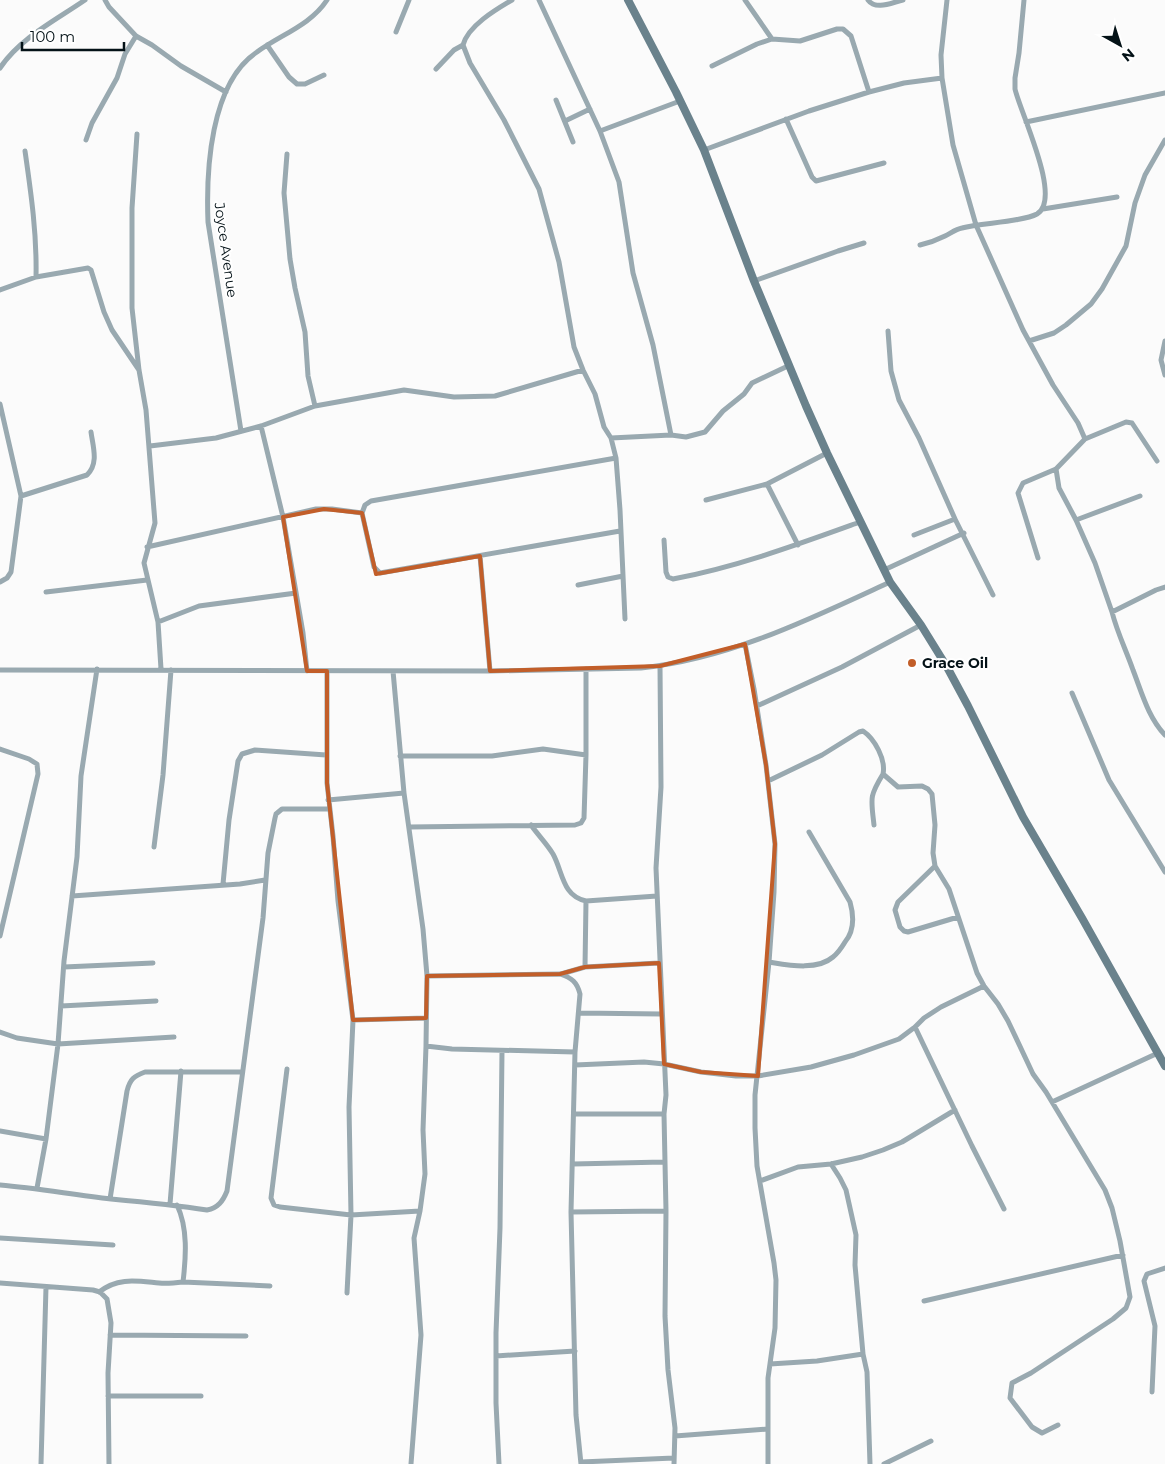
<svg xmlns="http://www.w3.org/2000/svg" width="1165" height="1464" font-family="Montserrat,sans-serif">
<style>
.lines{fill:none;stroke-linecap:round;stroke-linejoin:round}
.minor{stroke:#99a9b0;stroke-width:5}
.secondary{stroke:#6a828c;stroke-width:8}
.marked{fill:none;stroke:#c25e29;stroke-width:4;stroke-linejoin:round}
.poi-dot{fill:#c25e29;stroke:#fff;stroke-width:2}
.labels{text-anchor:middle;stroke-width:4;stroke-linejoin:round;paint-order:stroke}
.street-label{font-size:14px;fill:#041217;stroke:#fff}
.poi-label{font-size:14px;font-weight:bold;fill:#041217;stroke:#fff;text-anchor:start}
</style>
<rect width="100%" height="100%" fill="#fbfbfb"/>
<g class="lines">
<!-- minor -->
<path class="minor" d="M105,0L109,7L136,36L152,45L181,66L226,92
M512,0C495,10 468,26 463,45L470,63L504,120L539,189L559,262L574,347L583,370L595,394L604,427L611,438L616,458L620,510L625,619
M539,0L600,131L619,182L633,273L653,345L671,435
M745,0L772,39
M868,0C876,11 893,2 903,0
M947,0L941,55L942,78L953,145L976,225L1023,330L1053,385L1078,423L1085,439L1056,469L1059,488L1076,520L1095,563L1112,612L1156,590L1165,587
M396,32L409,0
M267,45L289,77L297,84H305L324,75
M712,66L757,44L772,39L800,41L837,29H843L851,36L869,92
M0,68C20,38 56,20 85,0
M436,69L454,50L463,45
M556,100L573,142
M786,119L812,177L816,181L884,163
M565,121L590,109
M1026,122L1165,93
M600,131L680,101
M137,134L132,208V308L139,370L146,410L155,523L144,563L158,622L161,669
M86,140L92,123L117,78L125,54L136,36
M704,150L809,111L869,92L904,83L942,78
M25,151C31,193 37,234 36,277
M287,154L284,193L290,259L295,288L305,332L308,376L315,406
M1043,209L1117,197
M920,245C929,243 937,240 945,236C951,233 956,229 962,228C981,223 1022,222 1037,214C1063,199 1020,112 1015,89V78L1019,53L1024,0
M754,281L838,251L864,243
M0,290L36,277L88,268L91,270L104,312L112,330L139,370
M888,331L891,371L899,400L919,438L955,519L993,595
M1029,341L1054,333L1066,325L1091,304L1102,289L1126,246L1135,203L1145,175L1165,140
M1165,341L1161,360L1165,375
M0,404L21,496L11,572L7,578L0,582
M261,426L283,517L303,633L307,671
M241,431L208,222C206,171 210,83 257,52C280,35 311,25 327,0
M611,438L671,435L686,437L705,432L723,411L744,394L752,383L790,365
M1085,439L1126,422L1132,423L1157,461
M150,446L216,438L261,426L315,406L404,390L454,397L495,396L583,370
M616,458L371,501L365,505L362,513L374,567L380,573L620,531
M767,484L798,545
M21,496L87,475C99,463 93,447 91,432
M706,500L767,484L827,453
M1076,520L1140,496
M914,535L955,519
M664,540L666,572L668,577L673,579C737,567 799,544 860,522
M147,547L316,509H332L362,513
M480,556L490,671
M1038,558L1018,493L1023,483L1056,469
M884,570L964,533
M578,585L623,576
M46,592L147,580
M1112,612C1117,632 1126,650 1133,670C1142,693 1148,717 1165,735
M158,622L199,606L296,593
M745,644L754,689L766,765L775,844L774,892L769,962L755,1095V1128L757,1166L774,1263L776,1280L775,1328L768,1378V1464
M660,666L661,787L656,868L666,1095L664,1114L666,1211L665,1316L668,1370L675,1428L674,1464
M0,670L490,671L641,668C729,659 810,619 890,582
M327,671V783L333,836L338,901L353,1020L349,1107L351,1215L347,1293
M393,671L404,793L423,929L427,976L426,1046L423,1130L425,1174L420,1211L414,1238L421,1335L411,1464
M1072,693L1109,780L1165,872
M757,706L842,667L921,625
M0,749L29,759L37,764L38,774L0,936
M400,756H492L543,749L586,755V669
M768,781L822,755L859,732L863,731C875,739 886,760 883,774L898,787L922,786L928,789L932,794L935,825L933,853L935,866L949,889L977,973L984,986L998,1004L1008,1021L1033,1074L1046,1092L1105,1190L1112,1208L1120,1241L1130,1297L1126,1308L1113,1319L1031,1373L1012,1383L1010,1398L1032,1427L1042,1433L1058,1425
M328,800L404,793
M531,825C538,835 547,844 553,854C563,872 562,896 586,901L657,896
M874,825C871,798 869,797 883,774
M409,827L575,825L581,823L584,818L586,755
M154,847L163,775L171,670
M935,866L898,902L895,910L900,927L904,931L908,932L958,917
M223,884L229,820L238,761L242,754L255,750L326,755
M72,896L240,884L265,880
M769,962C788,965 817,971 833,957C838,953 842,947 845,942C855,930 854,916 850,902L809,832
M64,967L153,963
M585,967L586,901
M561,974L585,967L659,963
M427,976L560,974C572,978 577,982 580,994L575,1052L571,1212L576,1415L581,1464
M61,1006L156,1001
M579,1013L661,1014
M353,1020L426,1018
M915,1027L972,1146L1004,1209
M0,1032L17,1038L58,1044L174,1037
M426,1046L452,1049L575,1052
M575,1065L644,1062L664,1064L701,1072L736,1076H758L811,1067L854,1055L899,1039L915,1027L924,1018L941,1007L984,986
M287,1069L271,1198L274,1205L280,1207L351,1215L420,1211
M1052,1102L1158,1053
M574,1114H664
M0,1131L46,1139
M573,1164L664,1162
M831,1164L840,1178L846,1190L856,1235L855,1265L863,1354L867,1372L870,1464
M760,1181L798,1167L831,1164L862,1157L883,1150L902,1142L955,1110
M0,1185C37,1188 74,1195 111,1199C144,1202 175,1205 207,1210C218,1208 223,1201 227,1191L263,918L268,853L275,818L276,814L282,809H329
M37,1188L46,1139L58,1044L64,961L77,857L81,776L97,669
M110,1199L127,1091C130,1079 134,1076 145,1072H241
M170,1204L181,1071
M571,1212L666,1211
M0,1238L113,1245
M183,1282L270,1286
M0,1283L93,1290L100,1292L107,1299L111,1323L108,1373L109,1464
M99,1292C118,1277 137,1281 159,1283C167,1284 175,1283 183,1282C186,1257 188,1228 177,1205
M924,1301L1123,1255
M110,1335L246,1336
M496,1356L575,1351
M770,1364L817,1361L863,1354
M1152,1392L1155,1326L1144,1281L1147,1274L1165,1268
M108,1396H201
M675,1436L768,1429
M581,1462L674,1458
M41,1464L46,1287
M499,1464L496,1403V1333L500,1228L502,1051
M884,1464L931,1441"/>
<!-- secondary -->
<path class="secondary" d="M628,0L676,92L704,150L754,281L806,406L827,453L890,582L921,625L947,667L968,706L1023,817L1082,918L1165,1066"/>
</g>
<!-- marked area -->
<path class="marked" d="M324,509L362,513L376,574L480,556L490,671L660,666L745,644L766,765L775,844L758,1076L701,1072L664,1064L659,963L585,967L560,974L427,976L426,1018L353,1020L327,783V671H307L283,517Z"/>
<!-- markers -->
<circle class="poi-dot" cx="912" cy="663" r="5"/>
<g class="labels">
<!-- street labels -->
<g class="street-label">
<text transform="translate(226 250) rotate(82)" y="5">Joyce Avenue</text>
</g>
<!-- poi labels -->
<g class="poi-label">
<text x="922" y="668">Grace Oil</text>
</g>
</g>
<!-- north arrow -->
<g transform="translate(1120 45) rotate(141)" stroke="#ffffff" stroke-width="4" paint-order="stroke">
<path d="M0-4L9 19L0 12L-9 19Z" fill="#041217"/>
<text y="-8" font-size="14" font-weight="bold" text-anchor="middle" fill="#041217">N</text>
</g>
<!-- scale -->
<path d="M22 42v8h102v-8" fill="none" stroke="#041217" stroke-width="2.5"/>
<text x="30" y="42" font-size="15" fill="#041217" stroke="#ffffff" stroke-width="4" paint-order="stroke">100 m</text>
</svg>
